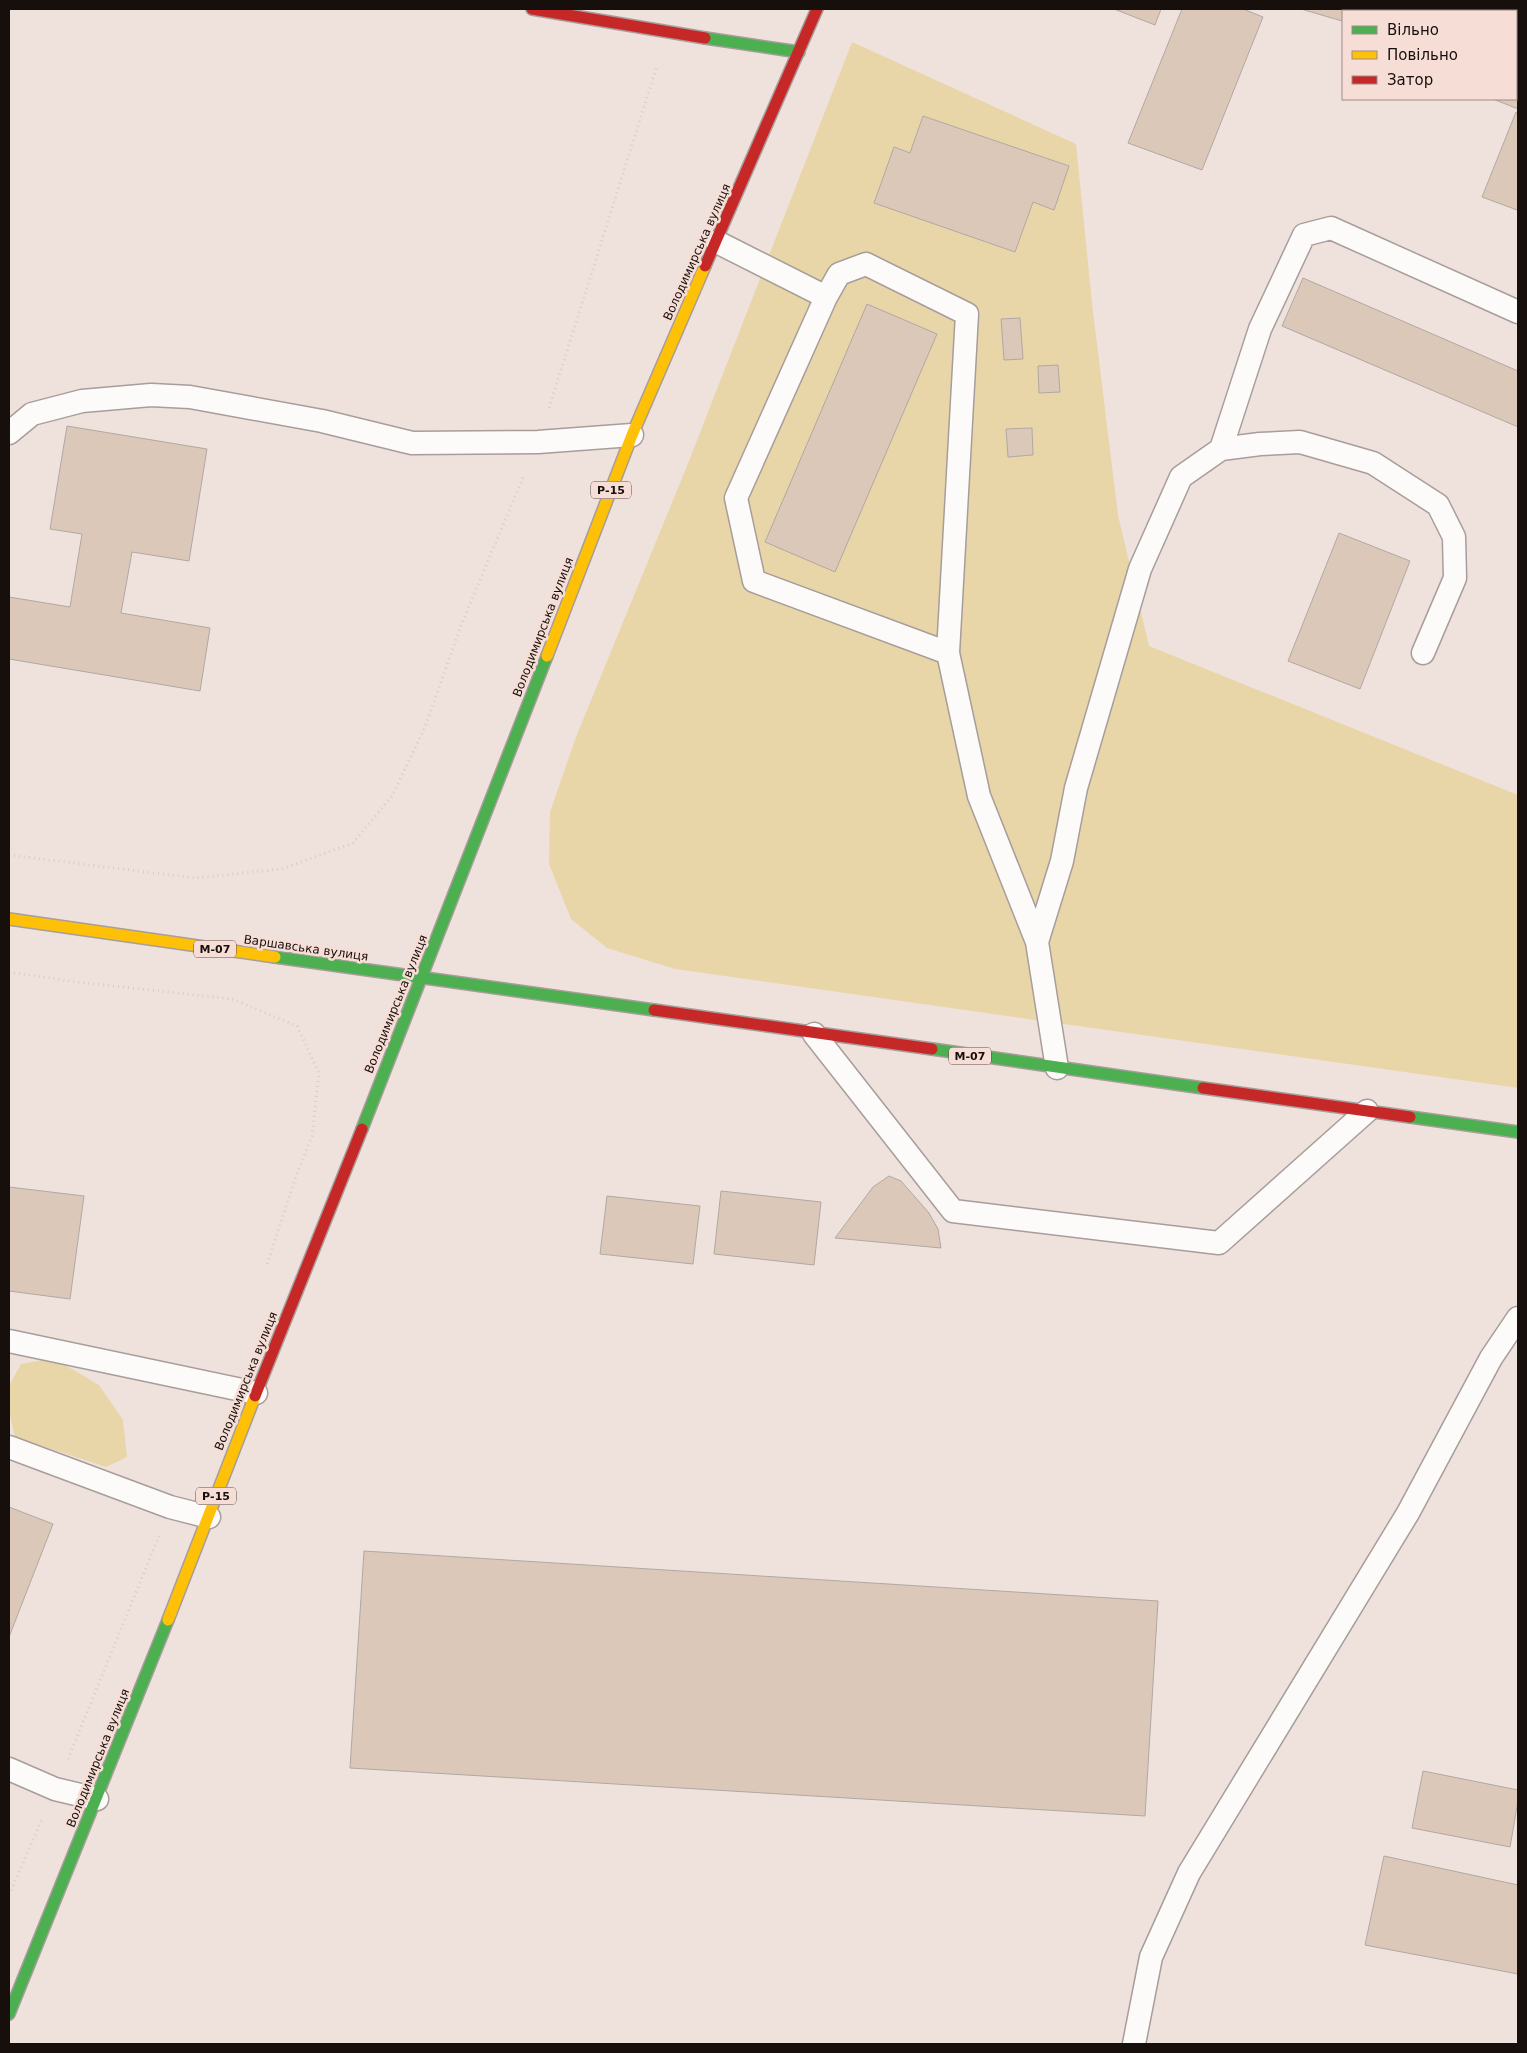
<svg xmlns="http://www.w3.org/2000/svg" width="1527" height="2053" font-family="'DejaVu Sans',sans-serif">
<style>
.green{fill:#e8d6a8}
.building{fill:#dbc8b8;stroke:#b1a8a3}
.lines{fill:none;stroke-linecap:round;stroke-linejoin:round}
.lane-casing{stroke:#a79d9a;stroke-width:25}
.fast-casing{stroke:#a79d9a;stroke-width:14}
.slow-casing{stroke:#a79d9a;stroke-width:14}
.jam-casing{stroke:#a79d9a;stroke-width:14}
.path{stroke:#d1cecd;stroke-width:3;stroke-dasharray:1 4;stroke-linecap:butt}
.lane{stroke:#fdfbfa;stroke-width:22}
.fast{stroke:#4caf50;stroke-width:11}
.slow{stroke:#ffc107;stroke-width:11}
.jam{stroke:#c62828;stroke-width:11}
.labels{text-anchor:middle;stroke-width:5;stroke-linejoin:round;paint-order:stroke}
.shield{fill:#f6ded6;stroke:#5a4d49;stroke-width:1}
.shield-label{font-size:11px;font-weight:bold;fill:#170f0c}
.street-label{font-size:12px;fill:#170f0c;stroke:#f6ded6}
</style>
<rect width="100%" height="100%" fill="#efe2dd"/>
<!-- green -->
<path class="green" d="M852,42L1076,144L1092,303L1118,515L1149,646L1518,795V1088L675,969L607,948L571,919L549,864L550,812L576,737L687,466Z
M53,1358L99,1385L123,1420L127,1457L106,1467L15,1437L9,1411V1386L21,1364Z"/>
<!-- building -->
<path class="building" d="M1114,9H1161L1155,25Z
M1182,9H1243L1263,17L1202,170L1128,143Z
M1301,9H1345L1342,21Z
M1516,74L1518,75V109L1493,99H1516Z
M1516,112L1518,113V206L1517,210L1482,197Z
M923,116L1069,166L1054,210L1033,202L1015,252L874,203L894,147L910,153Z
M1303,278L1518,371V427L1282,326Z
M867,304L937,334L835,572L765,542Z
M1020,318L1023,359L1004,360L1001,319Z
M1058,365L1060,392L1039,393L1038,366Z
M67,426L207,449L189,561L132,552L121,613L210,628L200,691L9,659V597L70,607L82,534L50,529Z
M1032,428L1033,455L1008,457L1006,429Z
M1339,533L1410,561L1360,689L1288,661Z
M889,1176L901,1181L929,1213L938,1229L941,1248L835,1238L873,1187Z
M9,1187L84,1196L70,1299L9,1291Z
M721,1191L821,1202L814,1265L714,1254Z
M607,1196L700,1206L693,1264L600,1254Z
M9,1507L53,1524L9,1637Z
M364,1551L1158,1601L1145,1816L350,1768Z
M1423,1771L1518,1790V1801L1510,1847L1412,1828Z
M1384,1856L1518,1885V1974L1365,1945Z"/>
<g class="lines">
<!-- lane casing -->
<g class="lane-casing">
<path id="lane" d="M717,242L826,297L839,274L866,264L967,314L948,653L979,796L1037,942L1057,1068
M826,297L736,498L754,581L948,653
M9,433L32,414L82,401L151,395L190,397L322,421L412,443L538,442L632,435
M1221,449L1260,444L1300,442L1373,463L1438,505L1454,537L1455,578L1423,653
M1037,942L1062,861L1076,788L1140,569L1181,477L1221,449L1260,329L1304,235L1331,228L1518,312
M814,1034L953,1211L1219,1243L1367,1111
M9,1341L256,1393
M9,1447L170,1507L209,1517
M9,1769L55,1789L97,1799
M1134,2044L1151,1957L1189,1873L1408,1513L1491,1358L1518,1318"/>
</g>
<!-- fast casing -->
<g class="fast-casing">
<path id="fast" d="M705,38L799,52
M275,957L654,1010
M932,1049L1203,1088
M1410,1117L1518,1132
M362,1129L547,656
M9,2014L168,1620"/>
</g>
<!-- slow casing -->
<g class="slow-casing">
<path id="slow" d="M547,656L632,435L705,266
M9,919L275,957
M168,1620L255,1396"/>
</g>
<!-- jam casing -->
<g class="jam-casing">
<path id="jam" d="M532,9L705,38
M705,266L817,9
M654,1010L932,1049
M1203,1088L1410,1117
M255,1396L362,1129"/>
</g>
<!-- path -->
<path class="path" d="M549,408L657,66
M9,855L195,878L282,869L353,843L392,796L425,727L462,623L524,475
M9,972L77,982L232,999L297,1026L319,1073L312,1136L295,1179L266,1268
M68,1759L159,1536
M9,1895L43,1817"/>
<!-- lane -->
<use href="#lane" class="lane"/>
<!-- fast -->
<use href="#fast" class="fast"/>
<!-- slow -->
<use href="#slow" class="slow"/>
<!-- jam -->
<use href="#jam" class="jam"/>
</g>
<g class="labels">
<!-- shield labels -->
<g class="shield">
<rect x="591" y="481.5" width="40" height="17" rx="4"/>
<rect x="194" y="940.5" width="42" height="17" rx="4"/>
<rect x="949" y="1047.5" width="42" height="17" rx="4"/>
<rect x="196" y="1487.5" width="40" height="17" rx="4"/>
</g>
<g class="shield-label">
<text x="611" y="494">Р-15</text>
<text x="215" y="953">М-07</text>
<text x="970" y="1060">М-07</text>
<text x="216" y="1500">Р-15</text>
</g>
<!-- street labels -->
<g class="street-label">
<text transform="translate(697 252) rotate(-66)" y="4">Володимирська вулиця</text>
<text transform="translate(543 627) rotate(-69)" y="4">Володимирська вулиця</text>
<text transform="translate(306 948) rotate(8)" y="4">Варшавська вулиця</text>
<text transform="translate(396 1004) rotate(-68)" y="4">Володимирська вулиця</text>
<text transform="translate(246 1381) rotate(-68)" y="4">Володимирська вулиця</text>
<text transform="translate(98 1758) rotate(-68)" y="4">Володимирська вулиця</text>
</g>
</g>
<!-- border -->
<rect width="1527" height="2053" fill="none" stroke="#170f0c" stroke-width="20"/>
<!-- legend -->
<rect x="1342" y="10" width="175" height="90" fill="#f6ded6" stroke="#9d8b85"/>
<rect x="1352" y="26" width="25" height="8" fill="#4caf50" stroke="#9d8b85"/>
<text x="1387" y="35" font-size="15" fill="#170f0c">Вільно</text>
<rect x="1352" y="51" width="25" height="8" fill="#ffc107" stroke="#9d8b85"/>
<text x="1387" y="60" font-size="15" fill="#170f0c">Повільно</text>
<rect x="1352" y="76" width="25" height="8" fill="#c62828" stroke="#9d8b85"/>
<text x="1387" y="85" font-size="15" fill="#170f0c">Затор</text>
</svg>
